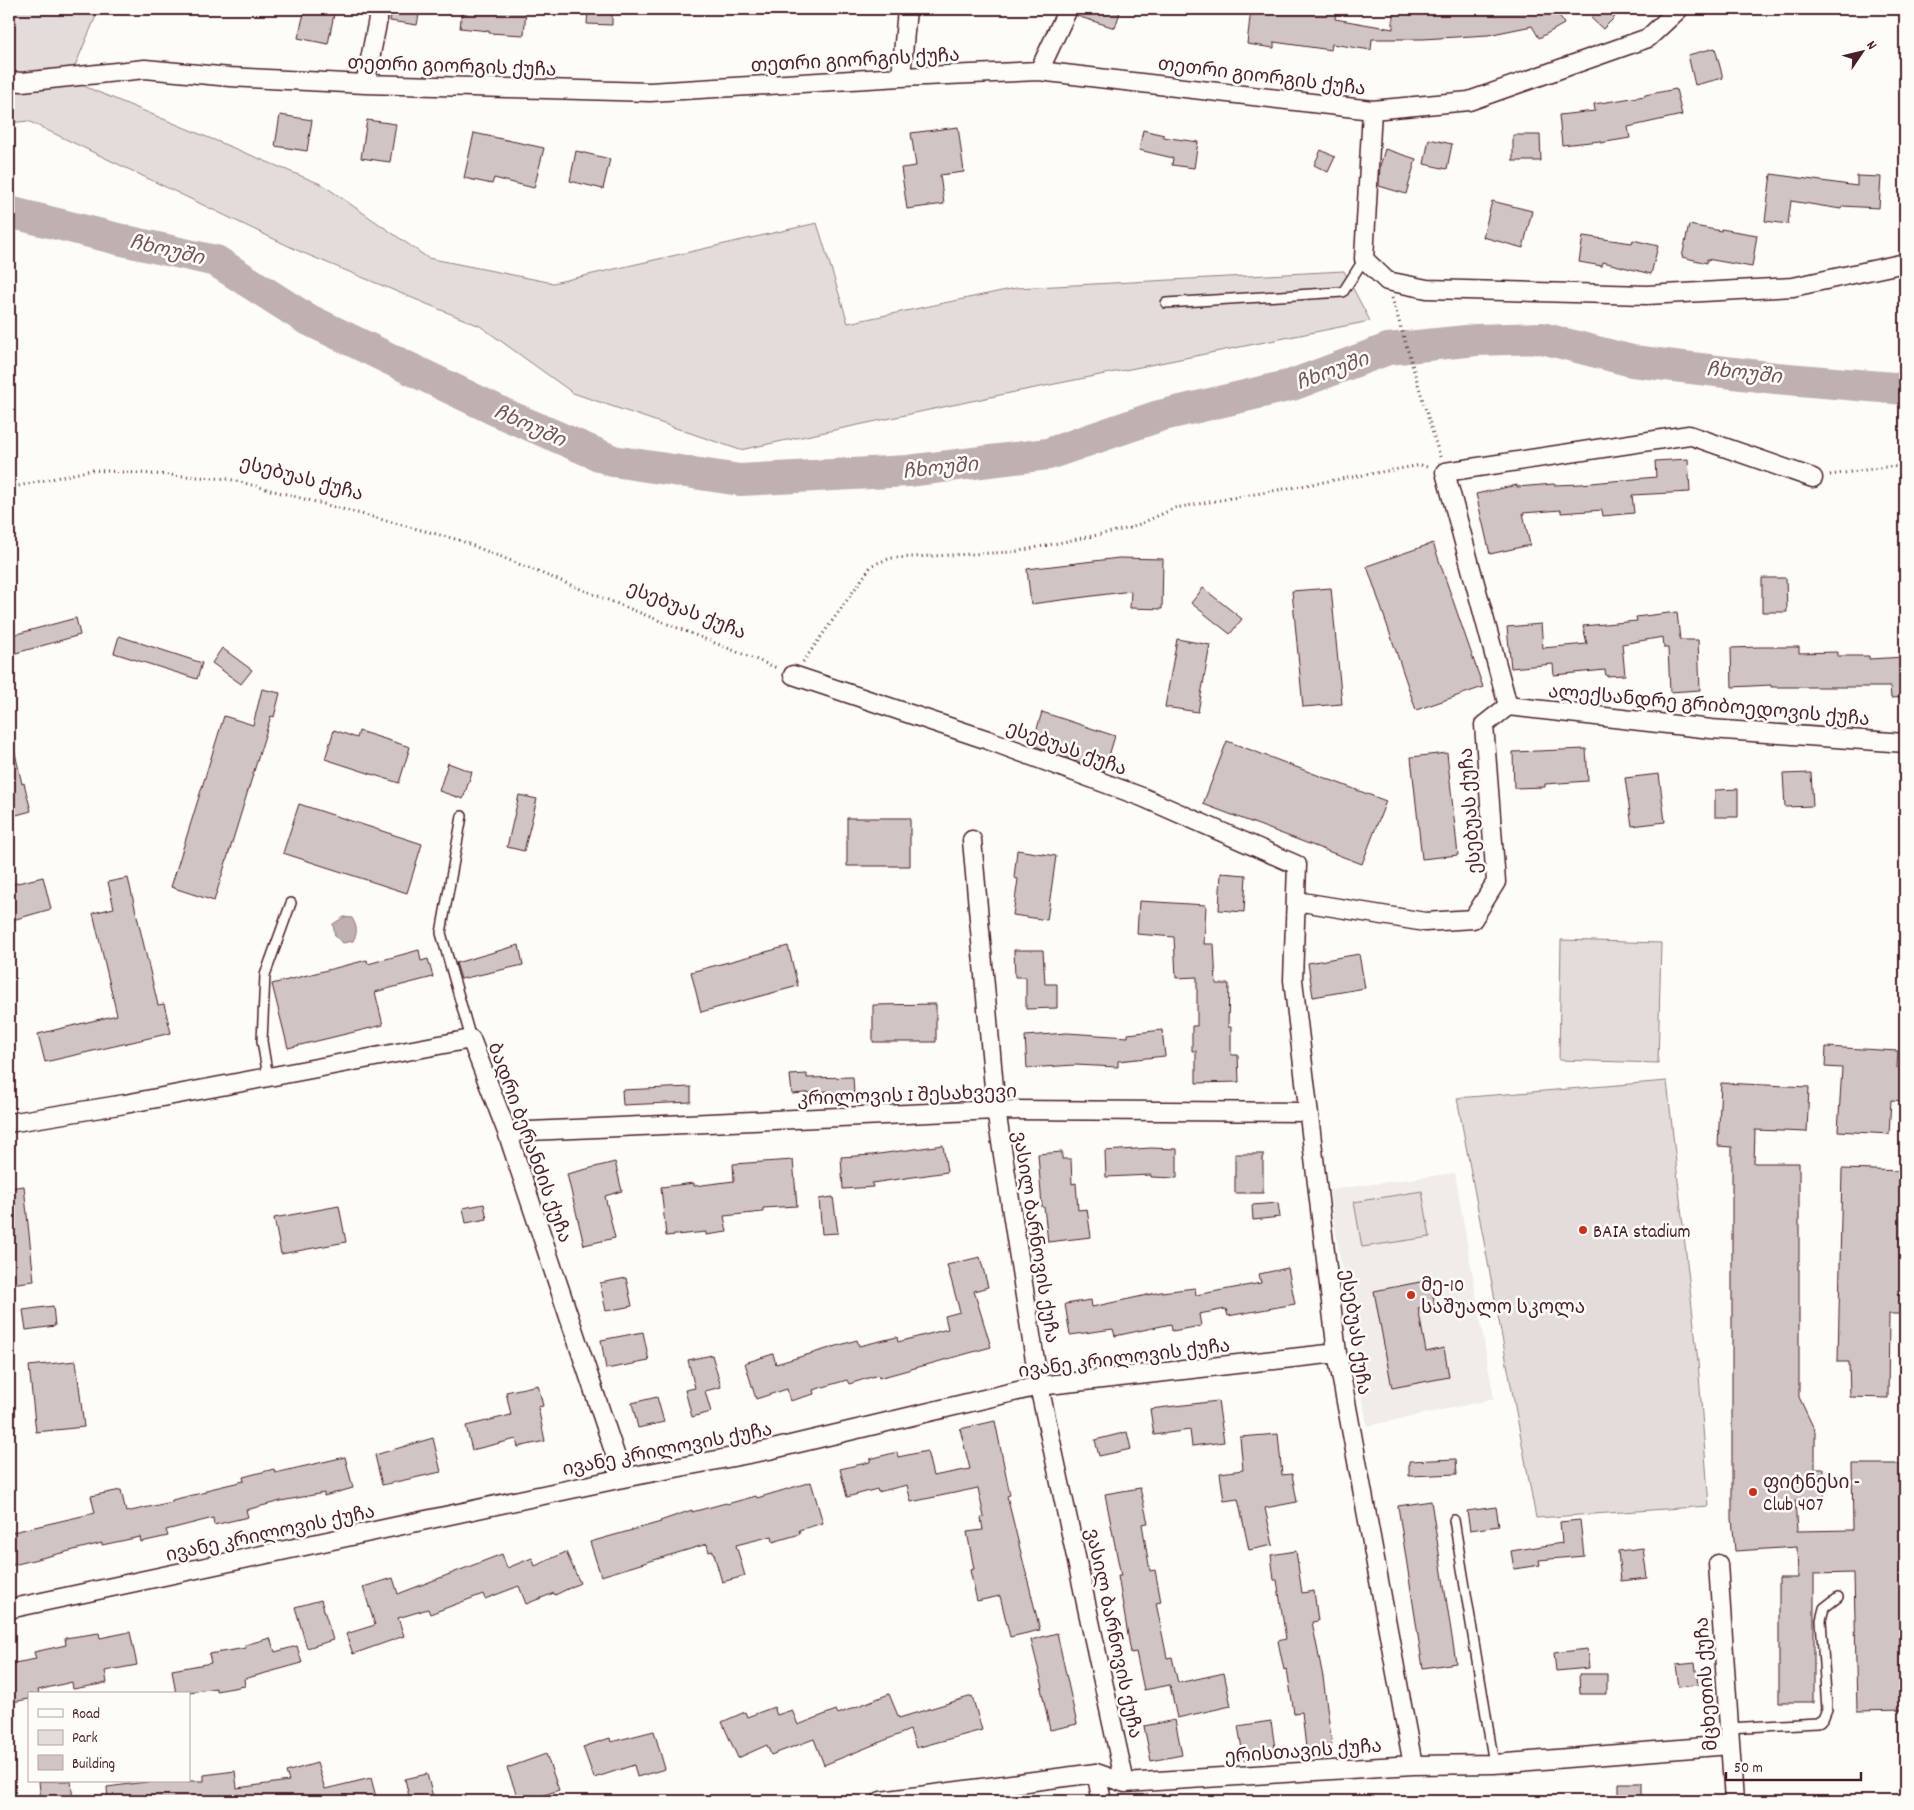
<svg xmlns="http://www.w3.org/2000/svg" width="1914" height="1810" font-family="Dekko,'Noto Sans Georgian',sans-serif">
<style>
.built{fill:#f0ece8}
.green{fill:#e3dcda;stroke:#967e82}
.water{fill:#c0b1b1;stroke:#91777b}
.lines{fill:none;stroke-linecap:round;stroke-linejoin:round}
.river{stroke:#c0b1b1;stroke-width:32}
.building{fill:#d0c5c4;stroke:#4a1f2b}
.lane-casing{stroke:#4a1f2b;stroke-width:12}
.street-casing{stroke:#4a1f2b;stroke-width:21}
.path{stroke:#4a1f2b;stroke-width:3;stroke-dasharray:1 4;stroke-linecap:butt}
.lane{stroke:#fdfcf7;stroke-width:9}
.street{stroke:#fdfcf7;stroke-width:18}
.poi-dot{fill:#c8321e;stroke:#fdfcf7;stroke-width:2}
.labels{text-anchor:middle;stroke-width:5;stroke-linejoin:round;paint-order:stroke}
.street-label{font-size:19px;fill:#4a1f2b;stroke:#fdfcf7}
.poi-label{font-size:19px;fill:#4a1f2b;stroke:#fdfcf7;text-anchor:start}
.water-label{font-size:20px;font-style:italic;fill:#73525a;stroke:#fdfcf7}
</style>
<rect width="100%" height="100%" fill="#fdfcf7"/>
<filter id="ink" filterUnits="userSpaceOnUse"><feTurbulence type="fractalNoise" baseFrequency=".02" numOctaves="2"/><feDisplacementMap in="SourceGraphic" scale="10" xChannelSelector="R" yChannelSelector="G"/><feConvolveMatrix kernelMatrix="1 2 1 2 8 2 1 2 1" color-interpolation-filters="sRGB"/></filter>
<g filter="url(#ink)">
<!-- built -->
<path class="built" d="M1455,1173L1494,1399L1367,1426L1329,1190Z"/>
<!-- green -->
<path class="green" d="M9,9H99L69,80L323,185L428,258L553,283L817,223L848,323L1016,288L1344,271L1370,321L1000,395L740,450L573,393L480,326L301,252L28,121L9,123Z
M1561,940L1661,943L1658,1063L1559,1060Z
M1667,1081L1698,1362L1709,1506L1536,1518L1457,1098Z
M1422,1191L1430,1237L1362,1247L1354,1202Z"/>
<!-- water -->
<path class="water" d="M344,917L352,918C357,927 358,932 353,941L343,943L335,936L333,924Z"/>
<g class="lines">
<!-- river -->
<path class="river" d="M9,212L122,240L216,261L305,318L504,414L613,461L740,480L908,471L1048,454L1159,416L1292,385L1388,349L1476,340L1542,338L1632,361L1776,378L1905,389"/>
</g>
<!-- building -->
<path class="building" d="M305,9H335L328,44L298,38Z
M392,9H420L417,25L390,21Z
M462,9H526L524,35L489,33V31L460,28Z
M588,9H612V25L587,24Z
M1079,9H1121L1115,28L1077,16Z
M1251,9H1321L1336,11L1335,19L1393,29V9H1556L1564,24L1539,38L1532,26L1488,35L1423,39H1372L1371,50L1332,44L1331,50L1274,42V48L1247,44Z
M1599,9H1605L1615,17L1603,29L1591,18Z
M1715,48L1723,78L1695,85L1688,55Z
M1676,89L1682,115L1628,127L1630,138L1600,143V141L1562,145L1559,115L1595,111L1594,104L1645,96V95Z
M280,115L312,120L307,151L275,146Z
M367,120L396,124L390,162L361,158Z
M958,127L964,172L940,175L944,204L907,209L901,168L916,166L911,133Z
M1143,130L1164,135L1163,137L1198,142L1194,168L1172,165L1173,158L1139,150Z
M474,133L544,148L534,188L494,178L492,184L464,178Z
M1513,135H1540L1541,161H1513Z
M1429,139L1452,144L1447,169L1424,164Z
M1385,149L1416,159L1406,194L1379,186L1380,166Z
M1321,150L1335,157L1328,172L1314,165Z
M576,151L610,159L603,189L570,181Z
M1771,174L1857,186V176L1881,177L1879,208L1842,206L1841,209L1791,201L1788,224L1765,221Z
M1492,201L1532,211L1523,248L1483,237Z
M1689,225L1721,231V229L1757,235L1752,267L1707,259V263L1682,257Z
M1583,236L1632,243L1633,240L1658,246L1651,274L1603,262L1602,266L1579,262Z
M1688,459L1690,492L1632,495L1634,513L1603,516L1602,510L1561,513V510L1523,513L1530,545L1490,554L1476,494L1517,485V487L1554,484V485L1581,484L1656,477L1655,461Z
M1433,543L1483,687L1416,710L1367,566Z
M1119,558L1163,559L1162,609L1130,608L1131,591L1031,604L1027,569Z
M1762,578H1786L1787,612H1762Z
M1203,588L1242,619L1230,634L1191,603Z
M1331,588L1342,704L1303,707L1292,591Z
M1677,612L1680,640H1698L1700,690L1670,692L1668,648H1664L1663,637L1622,644L1625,675L1606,676L1605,670L1554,675L1553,664L1511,668L1507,627L1541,624L1543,648L1587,644L1583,626L1637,621L1636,617Z
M76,618L80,635L9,655V636Z
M119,636L202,663L197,679L114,653Z
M1177,639L1210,645L1198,712L1165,707Z
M1758,647H1799V653L1837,652V656H1869V659L1905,657V697L1891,698L1890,687H1771V685L1732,687L1731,648Z
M222,648L252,670L241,684L212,663Z
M262,689L280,693L274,717L271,716L214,901L171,887L224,716L253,725Z
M1042,712L1115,736L1104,772L1032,745Z
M334,730L357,738L359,731L410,747L399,783L325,759Z
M1227,741L1386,801L1362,864L1203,804Z
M1586,749L1588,781L1545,784V787L1514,788L1513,752Z
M15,753L22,784L24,783L31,811L9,817V754Z
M1447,753L1458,855L1422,859L1411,757Z
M448,763L472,772L463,799L439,791Z
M1811,773L1813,806L1785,807L1783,774Z
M1659,774L1665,822L1632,826L1625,778Z
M1738,789V817H1715V790Z
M519,795L537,799L524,851L507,847Z
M299,804L422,844L407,893L283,853Z
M847,818H910V866H847Z
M1017,850L1056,856L1047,920L1013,915L1018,879L1014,878Z
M1221,873L1246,875L1244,912L1219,910Z
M43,877L51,909L9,921V885Z
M128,878L158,1005L164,1004L171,1033L45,1062L38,1034L117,1015L93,913L114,908L108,882Z
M1139,901L1206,905L1204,944H1214L1216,984H1229L1228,1027H1231V1055H1238L1239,1082L1196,1083V1051H1192V1026H1197V977L1176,978L1174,937L1137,934Z
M519,945L523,965L461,979L456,963Z
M788,946L798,986L701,1012L691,972Z
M419,950L421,961L428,959L433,977L375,992L383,1025L288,1048L272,984L367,960L368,964Z
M1014,950H1043L1045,984H1057V1008L1026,1009V977H1015Z
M1359,954L1365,988L1313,997L1308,963Z
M936,1004V1042H873V1005Z
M1162,1030L1165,1056L1118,1061V1067L1075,1065L1027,1068L1025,1036L1067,1033L1128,1037V1034Z
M1826,1047L1898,1051L1897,1068L1905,1069V1101L1891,1100L1889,1134L1838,1131L1842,1068L1825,1067Z
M807,1074V1078L853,1077L854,1094H830L829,1091L792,1094L790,1075Z
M1721,1083L1809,1087L1807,1132L1755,1130L1754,1163H1799V1397L1815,1431V1469H1824V1502L1795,1501L1797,1531L1853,1530L1852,1464H1905V1710L1857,1711L1854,1573L1814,1574V1702H1779V1578H1798L1797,1547L1735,1551L1732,1518V1147L1718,1146Z
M691,1087V1102L623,1105L622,1090Z
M943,1145L947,1172L872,1183L873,1187L843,1189L841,1157L872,1155Z
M1151,1148L1177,1149V1178L1151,1177V1175L1106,1177L1105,1151Z
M1062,1152V1159H1071L1072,1184L1076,1183L1078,1210L1087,1209L1091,1237L1048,1242L1044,1207H1042L1038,1154Z
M1235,1154H1263V1193H1235Z
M793,1160L797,1206L763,1208V1212L724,1216L727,1232L706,1235V1232L666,1236L661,1187L694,1183V1186L734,1181L733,1164Z
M615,1162L622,1191L605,1196L615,1238L584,1245L567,1174Z
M1842,1169L1905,1171V1314H1889L1888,1398L1850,1397L1849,1362H1838Z
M24,1186L34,1281L9,1284V1188Z
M833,1197L838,1233L822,1234L819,1199Z
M1278,1203L1280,1217L1253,1220L1252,1205Z
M484,1204L487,1219L466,1223L463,1208Z
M339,1206L346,1242L281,1254L274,1218Z
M980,1257L988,1287L974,1291L991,1347L879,1378L878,1375L849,1384L847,1380L813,1390L814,1394L790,1401L787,1389L756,1399L745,1363L773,1354L776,1364L857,1340L859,1346L897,1337L898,1342L948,1329L945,1316L960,1312L947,1265Z
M1288,1268L1295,1304L1228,1316L1226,1309L1199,1314L1201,1326L1172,1331L1171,1324L1115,1336L1113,1329L1070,1335L1065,1304L1091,1300L1092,1307L1161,1292L1195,1288L1196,1295L1261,1283L1259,1274Z
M626,1278L632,1306L606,1311L600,1283Z
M1430,1280L1435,1305L1418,1308L1426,1352L1444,1348L1449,1377L1392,1388L1374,1291Z
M53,1306L55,1326L26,1330L23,1310Z
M643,1332L649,1361L606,1369L601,1340Z
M712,1355L721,1387L705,1391L711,1412L692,1417L685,1390L695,1388L688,1360Z
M76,1361L84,1427L36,1432L29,1366Z
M538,1385L543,1406L538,1407L545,1441L518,1447L516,1439L472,1450L466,1426L511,1415L506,1392Z
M657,1397L664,1422L638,1428L632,1403Z
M1218,1401L1224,1442L1192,1446L1190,1430L1154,1435L1150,1409Z
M995,1421L1010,1495L1007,1496L1040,1630L1010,1637L1000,1596L977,1601L970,1570L974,1569L967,1532L983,1530L981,1518L984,1517L978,1488L911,1502L907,1485L878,1492L877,1489L847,1497L840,1469L870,1462V1459L897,1452L898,1457L927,1451L933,1476L970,1469L960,1429Z
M1127,1432L1131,1449L1099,1456L1095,1440Z
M1278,1434L1282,1475L1292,1474L1297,1502L1265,1508L1273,1545L1249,1550L1238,1499L1224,1501L1220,1473L1243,1470L1240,1437Z
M433,1438L441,1472L382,1485L375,1455Z
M345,1457L353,1488L324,1496V1493L281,1501L246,1510L248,1517L214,1525L213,1518L166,1530L168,1536L141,1542L140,1537L102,1545V1543L9,1566V1533L95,1513L91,1496L121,1490L126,1512L172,1502V1500L206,1492V1490L244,1481L243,1477L274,1469L275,1473Z
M1456,1459L1457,1474L1409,1476V1461Z
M811,1482L823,1523L799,1530L800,1534L773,1542L772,1536L736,1545L745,1576L722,1582L713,1551L709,1552L707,1544L601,1576L590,1542L661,1522L660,1521L692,1510V1512L726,1503L727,1504L756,1496L757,1498Z
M1140,1488L1148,1523L1142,1524L1150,1571L1155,1570L1161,1602L1156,1603L1167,1658L1172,1657L1178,1683L1224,1673L1231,1706L1177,1718L1170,1685L1144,1690L1136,1652L1131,1653L1118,1576H1121L1105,1494Z
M1431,1501L1456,1663L1423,1668L1398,1506Z
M1496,1507L1499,1526L1470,1530L1467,1511Z
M1580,1520L1584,1556L1539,1560L1540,1565L1514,1569L1511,1551L1562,1543L1560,1522Z
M1643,1548L1647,1578L1621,1581L1618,1551Z
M1296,1551L1302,1593L1314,1591L1318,1621L1312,1622L1323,1677L1332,1745L1306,1748L1302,1712L1294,1713L1287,1669L1284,1670L1278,1641L1286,1639L1277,1580H1274L1271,1555Z
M566,1552L580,1583L555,1595L554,1593L526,1604L519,1586L485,1599L483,1594L430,1614L428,1609L398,1618L404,1636L353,1654L346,1634L375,1625L363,1587L393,1578L398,1594L502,1554L507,1568L532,1558L535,1566Z
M321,1600L333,1640L307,1648L295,1607Z
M130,1632L137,1665L105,1671L107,1683L73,1689L72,1682L38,1690L39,1694H29V1699L12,1702L9,1685V1664L36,1659L34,1652L66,1645L65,1638L99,1633L100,1638Z
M1057,1633L1077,1724L1050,1730L1041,1688L1043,1687L1031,1640Z
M270,1638L275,1652L297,1646L302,1663L244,1679L245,1686L216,1691V1688L176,1694L172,1670L211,1663L209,1654L246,1648L245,1645Z
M1587,1649L1589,1668L1556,1671L1554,1653Z
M1695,1663L1698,1685L1679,1687L1676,1665Z
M1579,1674H1607V1694H1580Z
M889,1694L899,1718L972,1696L982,1730L916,1748L910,1730L824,1765L814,1739L771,1755L767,1745L738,1758L722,1722L745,1712L747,1717L774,1707L777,1715L792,1710L798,1725L836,1710L838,1714Z
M1175,1720L1182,1755L1151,1761L1144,1726Z
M1271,1721L1276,1755L1244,1760L1238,1726Z
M654,1731L665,1769L637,1777L634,1765L594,1778L583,1747L610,1738L611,1742Z
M546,1754L559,1790L526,1801H519L507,1768Z
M317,1763L325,1789L371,1778L377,1801H108L107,1787L154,1781H204V1775L235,1771L237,1788L289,1781L286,1772Z
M427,1774L434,1801H410L405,1779Z
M39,1781H71L73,1801H41Z
M1619,1783H1642V1798L1619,1797Z"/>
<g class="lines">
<!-- lane casing -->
<g class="lane-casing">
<path id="lane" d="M1166,303L1343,292L1364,259
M462,816L441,933L471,1039
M268,1077L262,1041L265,975L291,903
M1454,1520L1494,1764
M1729,1728L1817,1723L1823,1719L1827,1709L1821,1620L1824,1608L1838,1597"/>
</g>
<!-- street casing -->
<g class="street-casing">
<path id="street" d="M1039,71L1068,9
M901,77L907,9
M9,81L22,82L145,69L230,77L365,84L650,92L901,77L1039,71L1372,110L1469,101L1648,38L1679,9
M365,84L380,9
M1372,110L1364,259L1387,281L1427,289L1647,295L1793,287L1905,263
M793,675L988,740L1142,797L1297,865L1293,980L1337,1353L1413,1765
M1508,706L1445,472L1689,435L1813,478
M1508,706L1711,729L1905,743
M972,840L996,1110L1039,1386L1125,1783
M1296,901L1425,922L1473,919L1496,882L1484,725L1508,706
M9,1123L125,1104L471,1039L507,1132L623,1478
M507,1132L996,1110L1308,1112
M1718,1564L1734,1801
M9,1609L623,1478L769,1450L1039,1386L1337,1353
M1096,1773L1102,1801
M881,1801L1096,1773L1125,1783L1413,1765L1494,1764L1730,1745"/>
</g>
<!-- path -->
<path class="path" d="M1392,298L1440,457
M1830,475L1893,466L1905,470
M9,488L92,470L229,479L459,540L777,668
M803,662L872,565L891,558L1014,552L1131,528L1175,508L1421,465L1430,468"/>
<!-- lane -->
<use href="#lane" class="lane"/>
<!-- street -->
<use href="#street" class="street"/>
</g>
</g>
<!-- markers -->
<g class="poi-dot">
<circle cx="1583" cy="1230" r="5"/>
<circle cx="1411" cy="1295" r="5"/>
<circle cx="1753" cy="1492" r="5"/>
</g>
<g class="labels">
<!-- street labels -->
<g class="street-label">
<text transform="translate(855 59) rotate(-3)" y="7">თეთრი გიორგის ქუჩა</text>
<text transform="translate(452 65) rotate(2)" y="7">თეთრი გიორგის ქუჩა</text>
<text transform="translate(1262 75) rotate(7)" y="7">თეთრი გიორგის ქუჩა</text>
<text transform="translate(302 477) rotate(15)" y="7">ესებუას ქუჩა</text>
<text transform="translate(687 609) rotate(22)" y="7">ესებუას ქუჩა</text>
<text transform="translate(1709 704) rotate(5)" y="7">ალექსანდრე გრიბოედოვის ქუჩა</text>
<text transform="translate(1067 747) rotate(20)" y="7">ესებუას ქუჩა</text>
<text transform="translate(1469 811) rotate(-94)" y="7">ესებუას ქუჩა</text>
<text transform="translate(907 1094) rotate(-2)" y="7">კრილოვის I შესახვევი</text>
<text transform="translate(531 1142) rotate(70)" y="7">ბადრი ბერანძის ქუჩა</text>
<text transform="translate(1037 1237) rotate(81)" y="7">ვასილ ბარნოვის ქუჩა</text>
<text transform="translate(1357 1332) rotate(82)" y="7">ესებუას ქუჩა</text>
<text transform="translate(1124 1357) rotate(-7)" y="7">ივანე კრილოვის ქუჩა</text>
<text transform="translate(667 1448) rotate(-11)" y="7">ივანე კრილოვის ქუჩა</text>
<text transform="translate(270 1532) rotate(-12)" y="7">ივანე კრილოვის ქუჩა</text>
<text transform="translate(1115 1633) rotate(78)" y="7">ვასილ ბარნოვის ქუჩა</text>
<text transform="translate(1705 1684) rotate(-94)" y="7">მცხეთის ქუჩა</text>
<text transform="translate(1303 1750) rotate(-4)" y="7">ერისთავის ქუჩა</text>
</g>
<!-- poi labels -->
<g class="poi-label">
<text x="1593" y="1237">BAIA stadium</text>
<text x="1421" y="1291">მე-10<tspan x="1421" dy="22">საშუალო სკოლა</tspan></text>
<text x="1763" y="1488">ფიტნესი -<tspan x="1763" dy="22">Club 407</tspan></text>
</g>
<!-- water labels -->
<g class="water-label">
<text transform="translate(167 249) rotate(13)" y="7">ჩხოუში</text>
<text transform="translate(1332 370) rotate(-20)" y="7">ჩხოუში</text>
<text transform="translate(1744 372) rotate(6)" y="7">ჩხოუში</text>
<text transform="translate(530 425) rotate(24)" y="7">ჩხოუში</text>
<text transform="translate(940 467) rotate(-6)" y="7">ჩხოუში</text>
</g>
</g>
<!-- margin -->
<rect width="1914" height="1810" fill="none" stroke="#fdfcf7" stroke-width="30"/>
<rect x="15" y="15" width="1884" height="1780" fill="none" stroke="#4a1f2b" stroke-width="2" filter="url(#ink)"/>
<!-- legend -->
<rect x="28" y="1692" width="162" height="90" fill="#fdfcf7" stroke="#b5a4a5"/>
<rect x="38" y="1709" width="25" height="8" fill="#fdfcf7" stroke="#b5a4a5"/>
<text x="72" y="1718" font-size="15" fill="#4a1f2b">Road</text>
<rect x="38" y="1730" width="25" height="15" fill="#e3dcda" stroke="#b5a4a5"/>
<text x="72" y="1742" font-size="15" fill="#4a1f2b">Park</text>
<rect x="38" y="1755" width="25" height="15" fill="#d0c5c4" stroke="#b5a4a5"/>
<text x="72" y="1768" font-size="15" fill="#4a1f2b">Building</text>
<!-- north arrow -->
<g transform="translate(1862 52) rotate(55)" stroke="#fdfcf7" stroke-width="4" paint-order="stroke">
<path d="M0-4L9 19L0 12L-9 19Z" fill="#4a1f2b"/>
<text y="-8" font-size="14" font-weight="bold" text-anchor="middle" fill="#4a1f2b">N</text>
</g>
<!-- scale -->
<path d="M1726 1772v8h135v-8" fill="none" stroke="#4a1f2b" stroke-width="2.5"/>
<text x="1734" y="1772" font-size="15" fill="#4a1f2b" stroke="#fdfcf7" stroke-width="4" paint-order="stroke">50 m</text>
</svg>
